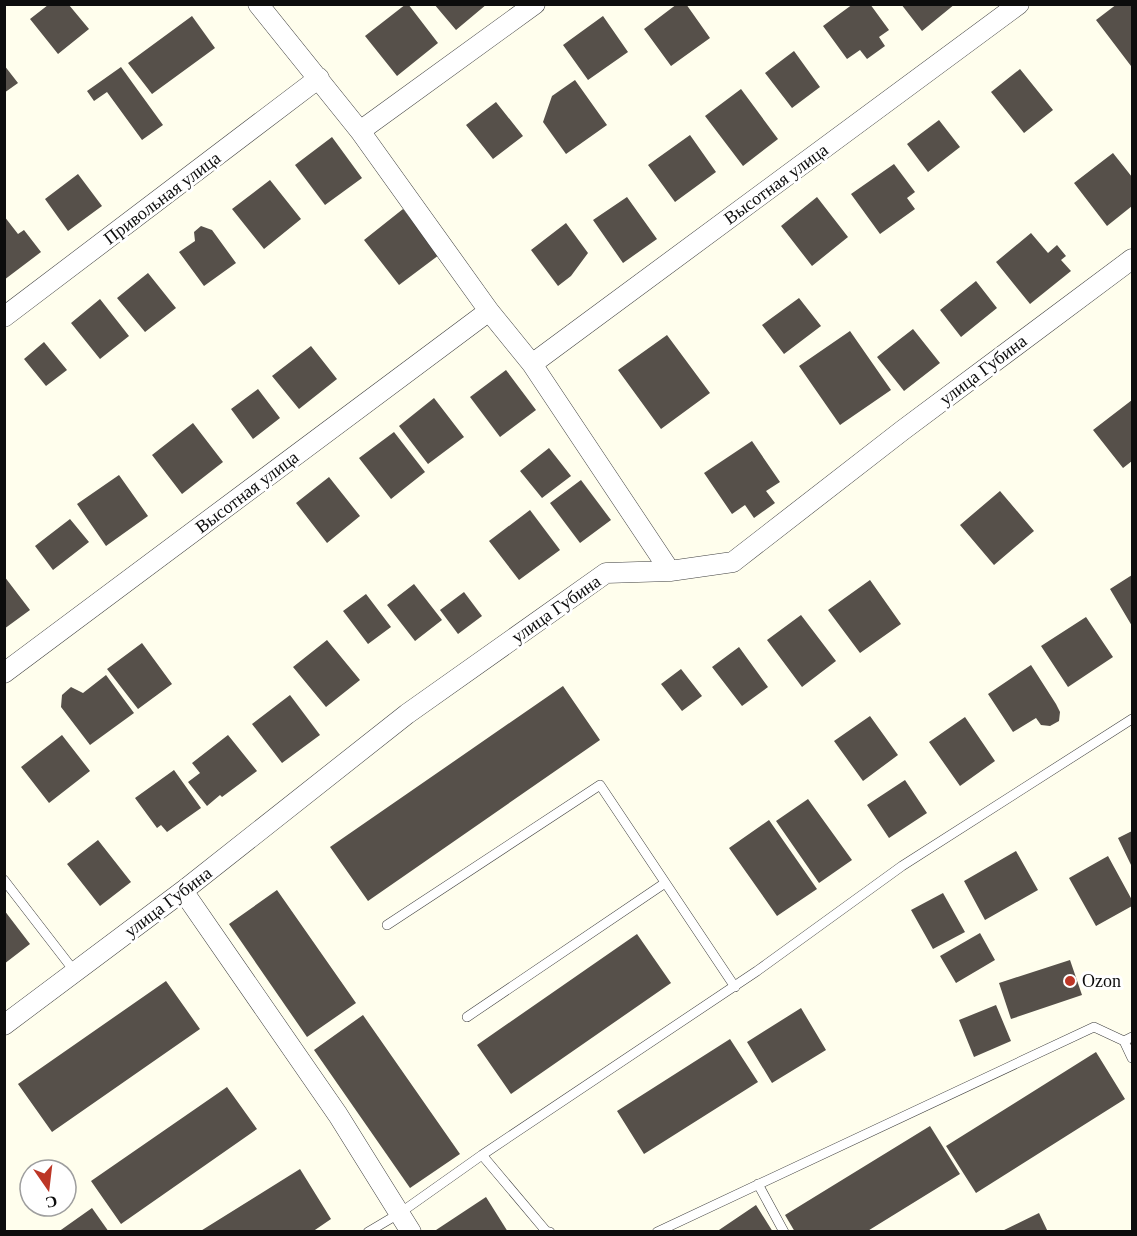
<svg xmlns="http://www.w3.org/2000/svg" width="1137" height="1236" font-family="Georgia,serif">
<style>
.building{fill:#56504a}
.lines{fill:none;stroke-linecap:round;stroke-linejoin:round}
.lane-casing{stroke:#404040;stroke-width:10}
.street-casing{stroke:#404040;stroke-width:21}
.lane{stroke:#fff;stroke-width:9}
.street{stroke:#fff;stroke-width:20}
.poi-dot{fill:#bc3626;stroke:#fff;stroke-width:2}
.labels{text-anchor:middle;stroke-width:6;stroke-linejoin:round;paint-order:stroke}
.street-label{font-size:18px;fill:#0d0d0d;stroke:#fff}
.poi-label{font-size:18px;fill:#0d0d0d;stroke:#fff;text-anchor:start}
</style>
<rect width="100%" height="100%" fill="#fffeed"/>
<!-- building -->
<path class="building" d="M406,4H408L438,43L397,76L365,36Z
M434,4H487L456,30Z
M677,4H686L710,38L671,66L644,29Z
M853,4H870L889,30L879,37L885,46L867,59L860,50L847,59L823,26Z
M901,4H955L922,31Z
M1117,4H1132V65L1131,66L1096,20Z
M48,5H69L89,29L58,54L30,19Z
M192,16L215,48L152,94L128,63Z
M603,16L628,52L588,80L563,45Z
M794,51L820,87L792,108L765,73Z
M4,65L18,83L4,93Z
M121,67L163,125L142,140L107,92L94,101L87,91Z
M1020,69L1053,110L1024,133L991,92Z
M575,80L607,125L566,154L543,122L552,96Z
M741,89L778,139L743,166L705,116Z
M496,102L523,136L493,159L466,125Z
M939,120L960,147L928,172L907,144Z
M690,135L716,172L675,202L648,165Z
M332,137L362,178L325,205L295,165Z
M1113,153L1132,177V206L1107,226L1074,183Z
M894,164L915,192L907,198L915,209L880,234L851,194Z
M78,174L102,206L68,231L45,199Z
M270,180L301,219L264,249L232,209Z
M627,197L657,239L623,263L593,220Z
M817,197L848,237L812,266L781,226Z
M403,209L439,255L399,285L364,240Z
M4,216L18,234L24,230L41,252L4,280Z
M566,223L588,253L571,276L558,286L531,250Z
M201,226L212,230L236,263L204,286L179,252L195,241L194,232Z
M1031,233L1048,253L1057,245L1066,256L1061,260L1071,271L1030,304L996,262Z
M148,273L176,308L145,332L117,298Z
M976,281L997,308L961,337L940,310Z
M799,298L821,326L784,354L762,325Z
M100,299L129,336L100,359L71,323Z
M913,329L940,363L904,391L877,357Z
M850,331L891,390L840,425L799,366Z
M667,335L710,393L661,429L618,370Z
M44,342L67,370L46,386L24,359Z
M311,346L337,379L299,409L272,376Z
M506,370L536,410L500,437L470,397Z
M258,389L280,418L253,439L231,409Z
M434,398L464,437L428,464L399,426Z
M1132,400V461L1123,468L1093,430Z
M193,423L223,462L182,494L152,455Z
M394,432L425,472L391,499L359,458Z
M752,441L780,482L766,491L775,503L754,518L745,505L732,514L704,473Z
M549,448L571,476L542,498L520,471Z
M119,475L148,516L106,546L77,504Z
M329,477L360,516L327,543L296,503Z
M581,480L611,520L580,543L550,503Z
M1000,491L1034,531L994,565L960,525Z
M530,510L560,550L519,580L489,541Z
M70,519L89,542L53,570L35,546Z
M1132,575V626L1110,589Z
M4,576L30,610L4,629Z
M870,580L901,624L860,653L828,610Z
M414,584L442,620L415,641L387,605Z
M464,592L482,616L458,634L440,610Z
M366,594L391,627L368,644L343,611Z
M801,615L836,661L802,687L767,640Z
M1086,617L1113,657L1068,687L1041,646Z
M327,640L360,680L326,707L293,667Z
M142,643L172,684L138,709L107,669Z
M739,647L768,687L742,706L712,667Z
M1031,665L1056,704L1060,712L1059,721L1050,726L1041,725L1036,718L1013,732L988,694Z
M681,669L702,696L682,711L661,684Z
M106,675L134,713L90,745L61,707L62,695L71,687L83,693Z
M563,686L600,740L368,901L330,847Z
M290,695L320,735L282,763L252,724Z
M870,716L898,755L863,781L834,741Z
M965,717L995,761L960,786L929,742Z
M62,735L90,771L49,803L21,767Z
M228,735L257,771L222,797L220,795L207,806L188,782L200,773L192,763Z
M174,770L201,808L167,832L161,825L157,828L135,798Z
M905,780L927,813L889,838L867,805Z
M808,799L852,860L819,883L776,821Z
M769,820L817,889L777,916L729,848Z
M1132,831V867L1118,838Z
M98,840L131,882L100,906L67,864Z
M1016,851L1038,890L985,920L964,881Z
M1108,856L1132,900V906L1096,926L1069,878Z
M277,890L356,1003L307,1037L229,924Z
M943,893L965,932L933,949L911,910Z
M4,910L30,944L4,964Z
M980,933L995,960L956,983L940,956Z
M637,934L671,983L511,1094L477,1045Z
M1070,960L1082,995L1011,1019L999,983Z
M166,981L200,1029L52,1132L18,1084Z
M996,1005L1011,1041L974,1057L959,1020Z
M801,1008L826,1050L772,1083L747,1042Z
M363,1015L460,1154L410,1188L314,1050Z
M730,1039L758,1082L644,1154L617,1111Z
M1096,1052L1125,1099L976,1193L946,1146Z
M227,1087L257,1129L121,1224L91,1181Z
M930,1126L960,1174L866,1232H795L785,1215Z
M300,1169L331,1219L312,1232H199Z
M486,1197L508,1232H437L436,1230Z
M756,1205L773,1232H716Z
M92,1208L109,1232H58Z
M1039,1213L1048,1232H1000Z"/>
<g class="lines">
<!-- lane casing -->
<g class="lane-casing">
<path id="lane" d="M4,880L75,972
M387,925L600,785L735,987
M467,1017L665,883
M1124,1041L1132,1058
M482,1155L546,1231L550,1232
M758,1184L784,1232
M368,1232L400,1213L482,1155L757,971L902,866L1132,719
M657,1232L1094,1027L1124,1041L1132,1037"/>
</g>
<!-- street casing -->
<g class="street-casing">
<path id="street" d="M258,4L360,131L489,311L532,364L670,571
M360,131L535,4
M4,317L319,78
M532,364L1019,4
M4,673L489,311
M183,891L338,1115L411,1232
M4,1025L183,891L407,714L606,573L670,571L733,562L903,430L1132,259"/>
</g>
<!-- lane -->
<use href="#lane" class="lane"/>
<!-- street -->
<use href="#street" class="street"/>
</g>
<!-- markers -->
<circle class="poi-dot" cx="1070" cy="981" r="6"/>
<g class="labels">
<!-- street labels -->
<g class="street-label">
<text transform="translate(776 184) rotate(-36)" y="6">Высотная улица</text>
<text transform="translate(162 198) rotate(-37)" y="6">Привольная улица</text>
<text transform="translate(983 370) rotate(-37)" y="6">улица Губина</text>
<text transform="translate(247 492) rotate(-37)" y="6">Высотная улица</text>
<text transform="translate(556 609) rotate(-35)" y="6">улица Губина</text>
<text transform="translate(168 902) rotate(-37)" y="6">улица Губина</text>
</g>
<!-- poi labels -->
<g class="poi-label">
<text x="1082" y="987">Ozon</text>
</g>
</g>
<!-- border -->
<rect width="1137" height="1236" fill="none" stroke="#0d0d0d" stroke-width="12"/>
<!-- north arrow -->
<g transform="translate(48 1188) rotate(166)"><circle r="28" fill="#ffffff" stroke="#9e9e9e" stroke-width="1.5"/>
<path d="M0-4.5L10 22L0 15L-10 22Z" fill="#bc3626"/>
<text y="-9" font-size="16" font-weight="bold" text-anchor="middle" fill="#0d0d0d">С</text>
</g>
</svg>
